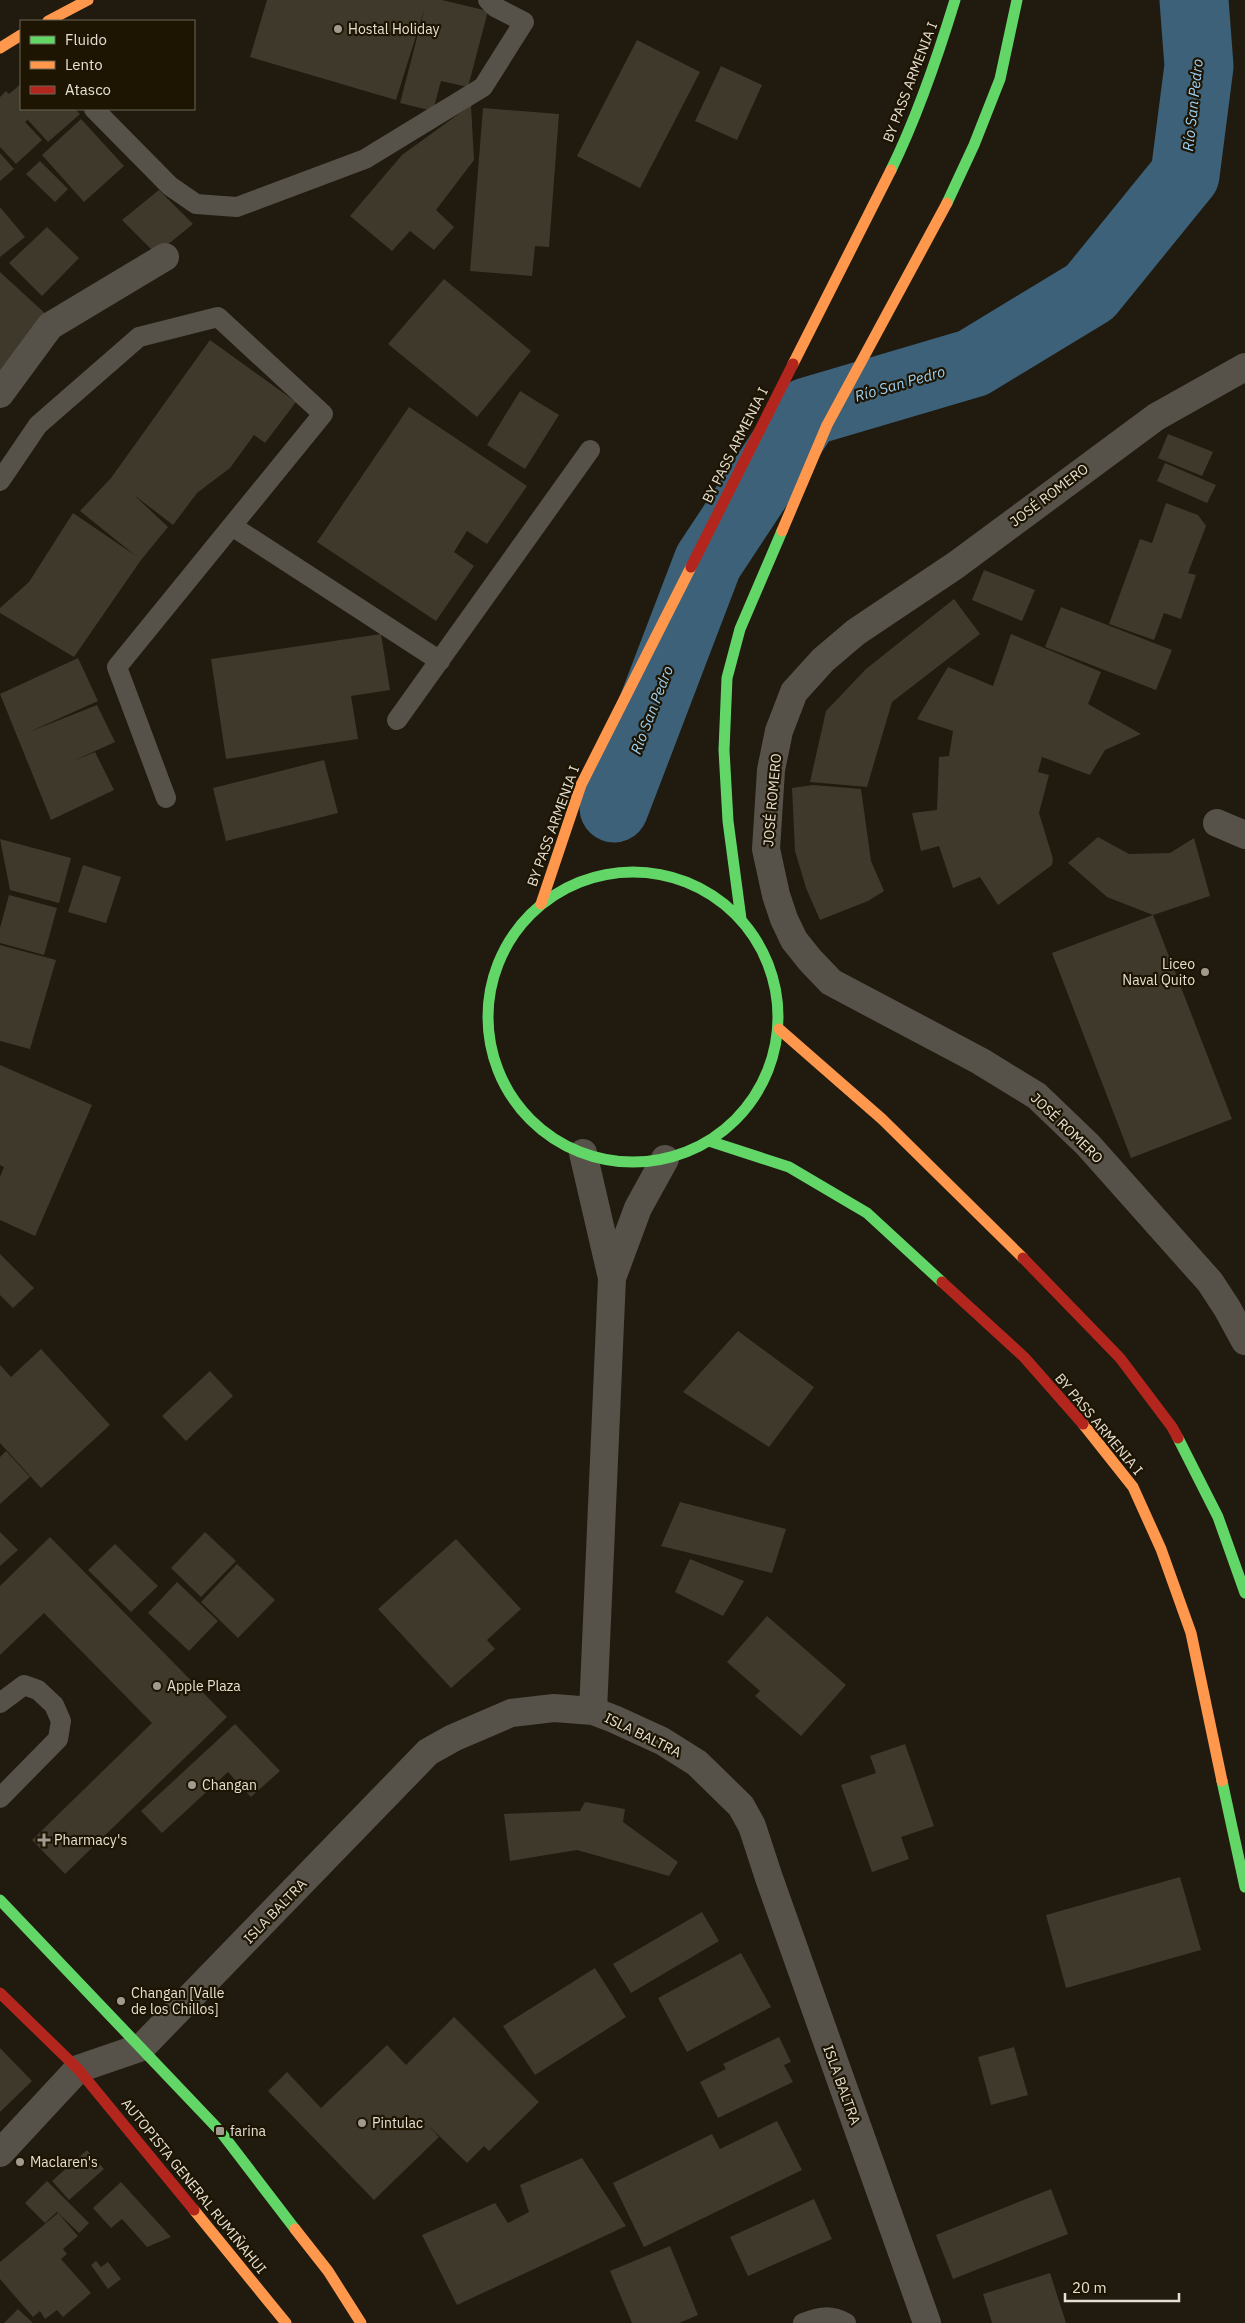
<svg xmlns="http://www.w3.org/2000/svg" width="1245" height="2323" font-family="'IBM Plex Sans',sans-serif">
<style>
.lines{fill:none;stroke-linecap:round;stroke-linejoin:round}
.river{stroke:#3c6179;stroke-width:69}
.building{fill:#3f392c}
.lane{stroke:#56524a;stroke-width:20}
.street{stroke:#56524a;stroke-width:28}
.fast{stroke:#63d668;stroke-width:11}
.slow{stroke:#ff974d;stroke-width:11}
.jam{stroke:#b3261e;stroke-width:11}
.poi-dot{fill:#a19b8f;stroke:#1d1402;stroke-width:2}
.labels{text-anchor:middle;stroke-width:4.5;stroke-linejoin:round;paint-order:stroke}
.poi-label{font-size:14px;fill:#e6e0d4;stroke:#1d1402;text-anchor:start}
.street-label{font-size:14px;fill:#e6e0d4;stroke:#1d1402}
.water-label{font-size:15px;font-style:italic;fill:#9cd1f6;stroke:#1d1402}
</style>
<rect width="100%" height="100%" fill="#201a0f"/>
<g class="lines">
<!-- river -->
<path class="river" d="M614,808L708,562L807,412L973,363L1090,292L1185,175L1199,66L1194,0"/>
</g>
<!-- building -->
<path class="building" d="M267,0H442L488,11L468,87L441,81L433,111L400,103L425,7L396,100L250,57Z
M637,40L700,72L640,188L577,156Z
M721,66L762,85L737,140L695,121Z
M21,84V109H75L80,114L48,142L28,120L30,118L25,122L42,140L16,164L0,147V97L6,91L9,94Z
M471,105L474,160L436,210L454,227L434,250L410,231L392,251L350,216L402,155Z
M483,108L559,114L549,247L535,246L532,276L470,271Z
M81,119L124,166L84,202L42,155Z
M0,153L14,169L0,181Z
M40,161L68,189L55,202L26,174Z
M159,190L193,224L156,254L122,220Z
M0,207L25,237L0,257Z
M47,227L79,258L42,296L9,263Z
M0,272L49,317L0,374Z
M444,279L531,351L477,417L388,344Z
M210,340L296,402L265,443L254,435L230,468L197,493L173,525L134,495L168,527L141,560L74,657L0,613V608L29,582L73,513L136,556L80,511L111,478Z
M520,391L559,415L525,469L487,445Z
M409,407L527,486L487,544L467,531L454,552L474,566L436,621L317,542Z
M1168,434L1213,452L1202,476L1158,458Z
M1165,463L1216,485L1207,503L1157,481Z
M1166,503L1198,515L1206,526L1188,573L1196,575L1181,619L1164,613L1154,640L1109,624L1140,539L1152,543Z
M984,570L1035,590L1022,621L972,600Z
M954,599L980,634L892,702L867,787L810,782L826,711L866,669Z
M1061,607L1172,650L1156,690L1045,647Z
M381,634L390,690L351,696L358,739L226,759L211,659Z
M1011,634L1101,672L1088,704L1141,734L1105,750L1090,775L1042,757L1038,772L1049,775L1039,813L1053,859L1052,865L998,905L980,877L953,888L939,846L921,851L912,813L937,810L939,757L949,756L953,731L917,719L948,667L993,686Z
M78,658L98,701L29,732L97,705L115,742L71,762L95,752L114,790L51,820L0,694Z
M324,760L338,813L226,841L213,788Z
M813,785L861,789L871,861L884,891L868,901L820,920L806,888L795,851L792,788Z
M1098,837L1129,854L1170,853L1194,838L1210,896L1153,915L1107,897L1068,863Z
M0,839L71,858L59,903L10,890Z
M83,865L121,877L106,923L68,912Z
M9,895L57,908L44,955L0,943V928Z
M1153,915L1232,1119L1131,1158L1052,953Z
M0,945L56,960L30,1049L0,1041Z
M0,1065L92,1105L35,1236L0,1220V1177L4,1167L0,1165Z
M0,1254L34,1288L13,1308L0,1295Z
M738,1331L814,1387L769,1447L683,1392Z
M41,1349L110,1425L41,1488L0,1443V1365L11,1377Z
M210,1371L233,1396L186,1441L162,1416Z
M6,1451L30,1477L0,1504V1457Z
M680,1502L786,1529L772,1573L661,1546Z
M0,1532L18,1550L0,1566Z
M205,1532L236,1561L201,1597L171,1568Z
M50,1537L227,1717L65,1874L32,1840L152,1723L44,1613L0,1655V1586Z
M456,1539L521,1609L487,1640L495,1649L451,1688L378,1609Z
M115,1544L158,1586L131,1612L88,1570Z
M690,1559L744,1581L723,1616L675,1592Z
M237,1564L275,1600L238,1638L201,1602Z
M177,1582L218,1621L189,1651L148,1613Z
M767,1616L846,1685L801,1736L755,1696L760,1691L727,1662Z
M235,1724L280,1771L251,1797L228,1772L162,1833L141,1811Z
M905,1744L934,1826L901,1837L909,1859L872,1872L841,1785L876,1773L870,1756Z
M585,1802L625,1809L623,1822L678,1862L669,1876L577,1850L510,1861L504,1814L580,1811Z
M1180,1877L1201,1950L1066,1988L1046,1915Z
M702,1912L719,1941L631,1993L613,1964Z
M741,1953L771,2007L687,2052L658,1998Z
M595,1968L626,2017L535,2075L503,2026Z
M454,2017L539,2102L489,2151L484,2146L467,2163L427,2124L439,2137L374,2200L268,2091L287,2072L321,2108L387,2045L406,2065Z
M779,2037L791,2062L784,2065L793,2082L718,2118L700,2082L726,2069L723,2064Z
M1014,2047L1028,2095L991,2105L978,2057Z
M0,2048L32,2081L0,2112Z
M777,2121L802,2170L644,2247L613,2183L712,2134L720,2149Z
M87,2150L104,2169L69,2200L52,2181Z
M582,2158L626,2226L457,2305L422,2235L495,2203L508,2223L529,2212L520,2185Z
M47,2181L89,2223L79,2233L54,2209L57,2212L45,2223L25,2203Z
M121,2182L171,2237L147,2247L122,2219L111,2228L93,2208Z
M1051,2189L1068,2234L953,2279L936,2235Z
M814,2199L832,2239L748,2276L730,2237Z
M58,2213L78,2236L63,2249L67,2254L61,2259L91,2293L63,2317L57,2310L45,2319L40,2311L33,2317L0,2279V2262Z
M670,2246L698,2315L679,2323H632L610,2271Z
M96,2261L101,2267L108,2262L121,2279L108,2289L91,2265Z
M1050,2273L1066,2323H992L983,2294Z
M18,2309L33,2323H4Z"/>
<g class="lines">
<!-- lane -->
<path class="lane" d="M94,109L170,186L196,204L237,207L365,159L483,87L524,22L495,7L488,0
M0,481L38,425L139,337L218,317L323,414L117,667L166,798
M232,526L440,661
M397,720L590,450
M0,1703L24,1685L38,1690L54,1705L61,1721L58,1739L0,1798
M803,2323C819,2317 830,2314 846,2323"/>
<!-- street -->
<path class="street" d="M1245,367L1156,417L956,565L856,632L823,660L794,692L779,731L771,770L766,849L776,895L784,919L794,940L810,960L831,982L980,1061L1037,1096L1088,1145L1210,1282L1227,1308L1245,1341
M0,394L50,326L165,257
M1217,823L1245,835
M583,1153L612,1278L593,1711
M612,1278L638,1208L665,1159
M0,2153L78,2069L142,2047L428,1752L453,1738L511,1713L554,1708L593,1711L614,1719L662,1741L697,1763L741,1806L752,1826L769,1878L927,2323"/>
<!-- fast -->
<path class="fast" d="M891,170C918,115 937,59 955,0
M947,203L974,145L1000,79L1017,0
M488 1017a145 145 0 1 1 290 0a145 145 0 1 1-290 0Z
M741,919L728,821L724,750L727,678L740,629L782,531
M709,1141L789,1167L867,1213L942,1282
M1178,1438L1218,1517L1245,1593
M1222,1781L1245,1887
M0,1900L220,2131L295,2229"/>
<!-- slow -->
<path class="slow" d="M48,21L88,0
M0,48L21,35
M793,364L891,170
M782,531L827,425L947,203
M541,904L581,785L691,567
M779,1029L882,1119L1023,1258
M1083,1424L1133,1487L1161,1549L1191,1633L1222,1781
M194,2210L286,2323
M295,2229L328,2271L361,2323"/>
<!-- jam -->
<path class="jam" d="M691,567L793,364
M1023,1258L1120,1358L1172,1427L1178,1438
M942,1282L1024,1357L1083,1424
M0,1993L78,2069L194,2210"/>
</g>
<!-- markers -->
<g class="poi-dot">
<circle cx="338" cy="29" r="5"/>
<circle cx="1205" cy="972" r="5"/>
<circle cx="157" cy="1686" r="5"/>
<circle cx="192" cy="1785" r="5"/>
<path d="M41.5 1832.5h5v5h5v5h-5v5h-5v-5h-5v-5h5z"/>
<circle cx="121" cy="2001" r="5"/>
<circle cx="362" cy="2123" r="5"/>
<rect x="215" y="2126" width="10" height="10" rx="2.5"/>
<circle cx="20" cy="2162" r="5"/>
</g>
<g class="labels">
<!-- poi labels -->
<g class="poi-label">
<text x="348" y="34">Hostal Holiday</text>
<text x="1195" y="969" text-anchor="end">Liceo<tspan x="1195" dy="16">Naval Quito</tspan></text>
<text x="167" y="1691">Apple Plaza</text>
<text x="202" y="1790">Changan</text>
<text x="54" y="1845">Pharmacy's</text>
<text x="131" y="1998">Changan [Valle<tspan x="131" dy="16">de los Chillos]</tspan></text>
<text x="372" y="2128">Pintulac</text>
<text x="230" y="2136">farina</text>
<text x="30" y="2167">Maclaren's</text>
</g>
<!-- street labels -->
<g class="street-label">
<text transform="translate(910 82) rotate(-69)" y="5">BY PASS ARMENIA I</text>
<text transform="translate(735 445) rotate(-63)" y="5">BY PASS ARMENIA I</text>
<text transform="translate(1049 495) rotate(-37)" y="5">JOSÉ ROMERO</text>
<text transform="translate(772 800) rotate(-85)" y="5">JOSÉ ROMERO</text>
<text transform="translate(553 826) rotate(-70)" y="5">BY PASS ARMENIA I</text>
<text transform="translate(1067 1128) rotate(44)" y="5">JOSÉ ROMERO</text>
<text transform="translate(1099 1424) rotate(50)" y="5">BY PASS ARMENIA I</text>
<text transform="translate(643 1735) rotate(26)" y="5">ISLA BALTRA</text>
<text transform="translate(275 1911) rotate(-46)" y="5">ISLA BALTRA</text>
<text transform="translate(842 2085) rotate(70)" y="5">ISLA BALTRA</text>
<text transform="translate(194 2186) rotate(51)" y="5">AUTOPISTA GENERAL RUMIÑAHUI</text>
</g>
<!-- water labels -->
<g class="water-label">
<text transform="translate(1193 105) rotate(-84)" y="5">Río San Pedro</text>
<text transform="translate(900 384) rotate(-16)" y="5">Río San Pedro</text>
<text transform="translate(652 710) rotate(-69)" y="5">Río San Pedro</text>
</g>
</g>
<!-- legend -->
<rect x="20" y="20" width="175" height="90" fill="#1d1402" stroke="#6d6656"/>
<rect x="30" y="36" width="25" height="8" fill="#63d668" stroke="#6d6656"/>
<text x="65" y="45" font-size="15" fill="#e6e0d4">Fluido</text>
<rect x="30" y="61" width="25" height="8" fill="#ff974d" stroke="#6d6656"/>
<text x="65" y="70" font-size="15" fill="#e6e0d4">Lento</text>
<rect x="30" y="86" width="25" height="8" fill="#b3261e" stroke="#6d6656"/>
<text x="65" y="95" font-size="15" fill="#e6e0d4">Atasco</text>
<!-- scale -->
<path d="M1065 2293v8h114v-8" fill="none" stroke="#e6e0d4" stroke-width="2.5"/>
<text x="1072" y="2293" font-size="15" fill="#e6e0d4" stroke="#1d1402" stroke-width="4" paint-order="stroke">20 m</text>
</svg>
